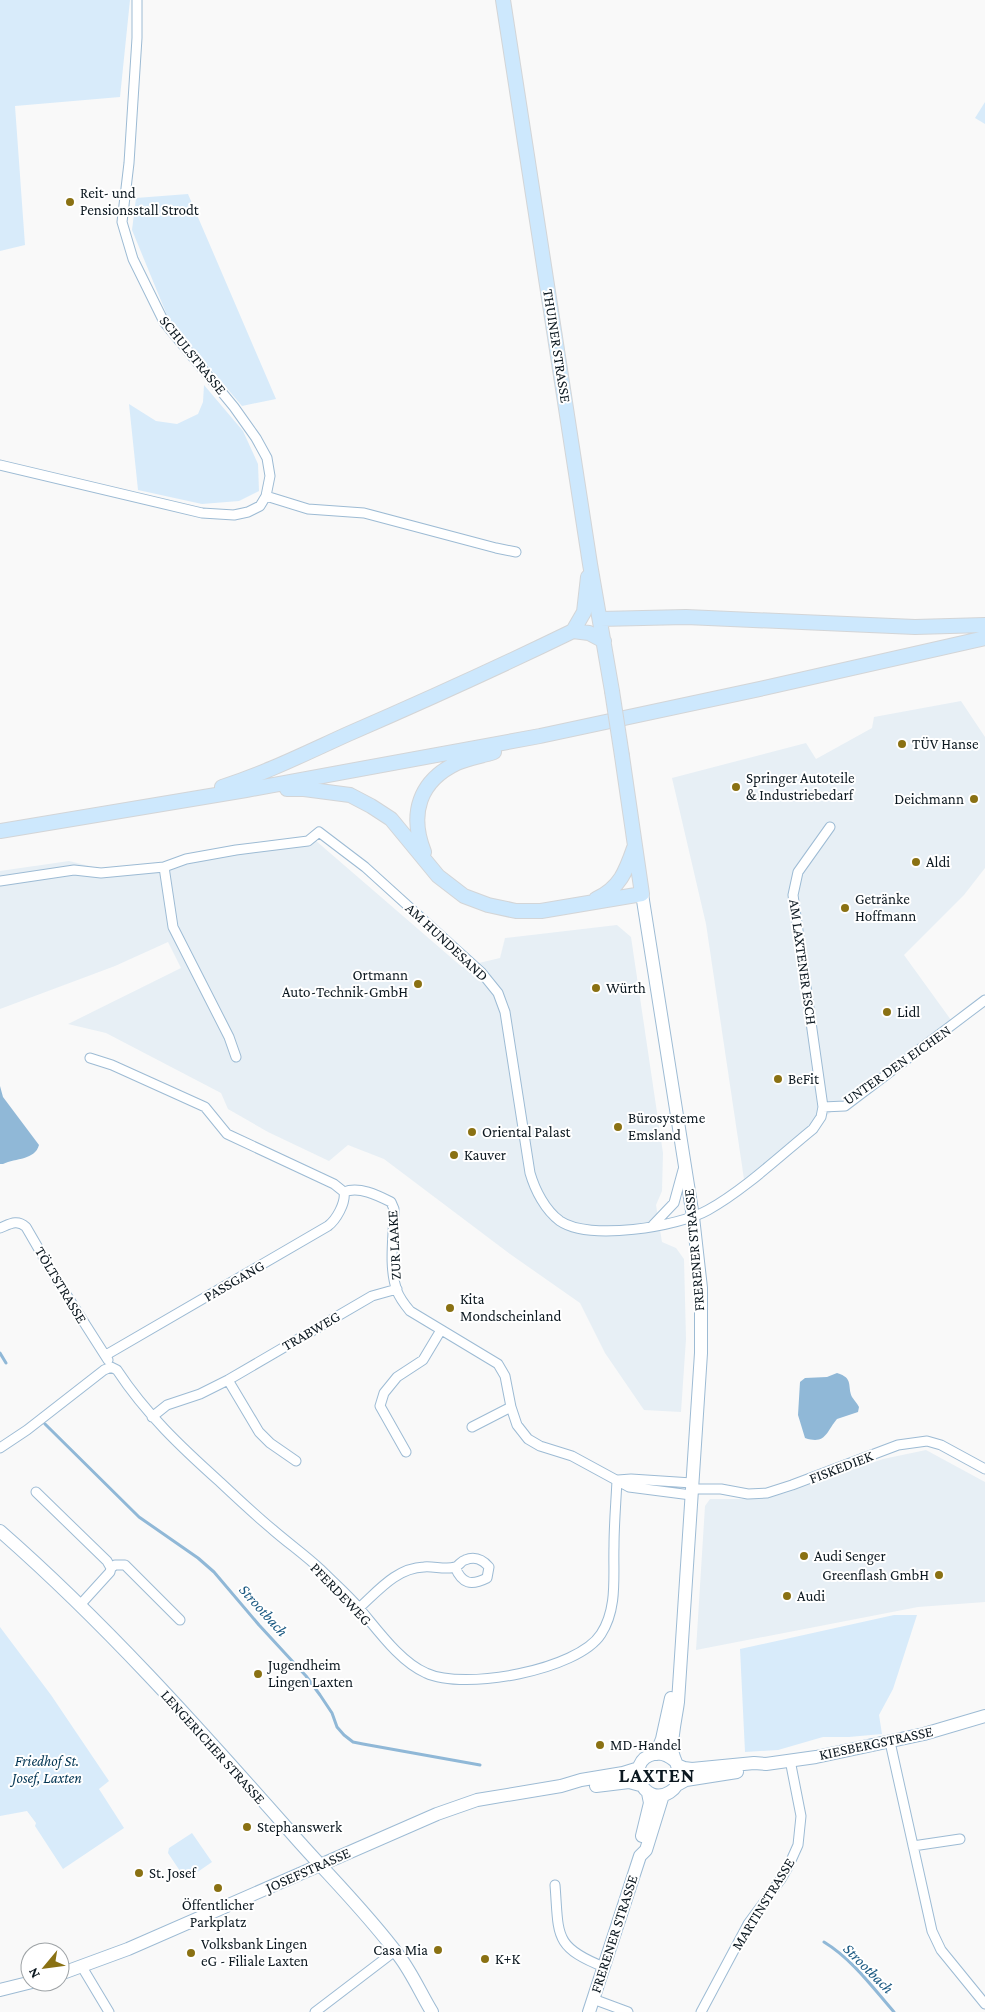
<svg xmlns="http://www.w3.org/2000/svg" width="985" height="2012" font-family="'Crimson Pro',serif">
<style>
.built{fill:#e7eff5}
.green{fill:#d8ebfa}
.water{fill:#90b8d7}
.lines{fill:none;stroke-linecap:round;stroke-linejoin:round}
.stream{stroke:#90b8d7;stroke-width:3}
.street-casing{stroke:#9dbbd4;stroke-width:11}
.secondary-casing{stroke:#9dbbd4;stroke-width:14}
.primary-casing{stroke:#d3d5d7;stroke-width:16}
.street{stroke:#fff;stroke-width:9}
.secondary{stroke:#fff;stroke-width:12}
.primary{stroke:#cde8fd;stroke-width:14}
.primary-bridge-casing{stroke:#d3d5d7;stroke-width:16;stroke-linecap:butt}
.primary-bridge{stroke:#cde8fd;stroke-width:14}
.poi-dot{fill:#8a7113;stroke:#fff;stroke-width:2}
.labels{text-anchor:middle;stroke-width:4;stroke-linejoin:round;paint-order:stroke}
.poi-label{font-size:15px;fill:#0c1820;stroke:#fff;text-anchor:start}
.street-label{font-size:15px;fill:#0c1820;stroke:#fff}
.park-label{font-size:15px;font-style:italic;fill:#033654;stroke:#fff}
.water-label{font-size:16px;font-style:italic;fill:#1a5982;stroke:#fff}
.district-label{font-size:20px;font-weight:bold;letter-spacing:1px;fill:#0c1820;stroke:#fff}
</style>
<rect width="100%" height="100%" fill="#f9f9f9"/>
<!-- built -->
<path class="built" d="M961,701L985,737V868L964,895L904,955L951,1020L744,1179L706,924L672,778L806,743L816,759L872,728L874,717Z
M315,840L462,967L500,958L505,938L617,925L631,937L663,1153L662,1191L656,1205L662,1242L676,1248L684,1259L686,1339L681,1412L644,1410L605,1353L580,1303L510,1254L384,1159L348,1145L329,1161L268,1132L228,1109L221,1093L106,1033L68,1024L181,968L168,942L115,966L0,1009V871L69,861L101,869L157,863Z
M926,1450L985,1482V1602L918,1607L696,1650L705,1506L710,1499H759L786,1493L883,1459Z"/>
<!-- green -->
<path class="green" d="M0,0H130L120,97L15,106L25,245L0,251Z
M985,102V124L975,118Z
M188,194L276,399L242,406L169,320L132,230L136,198Z
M204,385L243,431L258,464L259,491L239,501L202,504L138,490L129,404L156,421L177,424L198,414L203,402Z
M894,1615H917L893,1689L879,1715L882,1734L849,1737H823L778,1750L745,1752L740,1649Z
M0,1627L51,1695L109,1781L99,1789L124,1828L63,1869L35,1826L36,1823L27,1811L0,1816Z
M192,1833L212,1862L186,1880L168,1853L169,1848Z"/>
<!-- water -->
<path class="water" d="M0,1086L3,1097L39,1145C35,1160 16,1158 3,1164H0Z
M837,1373C854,1378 847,1386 852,1397C854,1400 857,1403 859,1407L858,1412L837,1419C826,1432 826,1445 805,1438L798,1415L800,1382L805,1378L827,1377Z"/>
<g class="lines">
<!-- stream -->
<path class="stream" d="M0,1353L6,1363
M45,1424L139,1517L198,1558L214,1572L259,1625L306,1676L320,1695L332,1713L337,1727L344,1735L353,1742L363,1744L480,1765
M824,1942C852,1959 873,1988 894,2012"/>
<!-- street casing -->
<g class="street-casing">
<path id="street" d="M0,465L202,513L234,515L248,512L260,506L266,496L270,476L267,458L256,438L234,407L164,322L133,259L122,222L129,163L137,38V0
M266,496L308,509L364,513L496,548L516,552
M164,867L173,927L229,1037L236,1057
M0,881L74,870L101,873L164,867L186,859L236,850L308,841L319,832L365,867L481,972L498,993L505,1012L530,1173C535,1190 545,1210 560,1221C589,1241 678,1227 708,1210C744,1190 781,1155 813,1129L821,1117L823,1107L845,1106L985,1000
M90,1058L112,1065L205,1107L227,1134L334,1184L344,1192
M823,1107L793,895L798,872L830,827
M344,1192C359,1186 377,1195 391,1202L394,1209C394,1235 388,1266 397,1291C400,1299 405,1305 410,1311L498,1364L505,1376L511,1407L517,1425L528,1439L540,1446L572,1456L629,1487L691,1495
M653,1225L674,1203L683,1170
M0,1228C10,1224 17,1219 26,1227L55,1277L108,1360
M106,1355L328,1226C336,1220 346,1203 344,1192
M228,1380L259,1432L270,1443L296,1461
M152,1417L167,1405L200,1394L228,1380L372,1296L397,1289
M472,1427L511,1407
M0,1448L27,1430L104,1370L111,1367L117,1370C146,1414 181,1447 220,1482C237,1498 254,1514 272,1529C288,1543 305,1555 320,1569C333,1582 347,1594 359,1608C377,1629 400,1662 426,1673C464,1691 578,1670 601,1634C618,1608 613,1575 614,1546C614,1524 616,1502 617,1480
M406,1452L380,1406L384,1393L397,1377L423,1360L441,1330
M618,1480L631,1479L692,1483
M691,1489H721L748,1494L767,1493L792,1485L898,1445L927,1441L941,1445L985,1469
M36,1492L107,1561L111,1568L110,1572L80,1605
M111,1568L115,1565H125L180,1620
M359,1608C378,1591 396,1568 424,1567C433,1566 447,1570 455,1567C459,1566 461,1561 465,1560C475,1556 482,1559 489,1567L487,1578C471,1586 462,1584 455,1567
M890,1742L932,1931L941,1950L985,2004
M913,1846L960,1839
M555,1885C559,1935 553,1947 604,1967
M82,1967L109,2012
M593,1999L628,2012
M315,2012L395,1951
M701,2012L748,1924L781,1879L789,1865L798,1845L801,1816L790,1760"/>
</g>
<!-- secondary casing -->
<g class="secondary-casing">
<path id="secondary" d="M642,894L693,1217L701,1288V1353L678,1702C676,1717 672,1733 672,1748C672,1758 680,1766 679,1777C679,1783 675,1789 670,1792C643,1809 623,1761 654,1754C662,1752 669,1756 675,1761
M0,1531C103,1621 196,1725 287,1828C324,1871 365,1910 399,1956C412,1973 421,1994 432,2012
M656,1754L662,1739L671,1698
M677,1765L684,1768L692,1769L754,1763L766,1764L816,1757L924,1734L985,1716
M677,1785L686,1780L737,1772
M596,1786L629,1782L640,1785
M642,1836L650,1803L648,1793
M60,1974L128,1949L437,1814L477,1800L561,1786L581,1780L623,1773L639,1768
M0,1990L32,1982
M589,2012L640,1856L646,1850L663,1795"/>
</g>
<!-- primary casing -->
<g class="primary-casing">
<path id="primary" d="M503,0L590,564L612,691
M600,619L686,617L915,627L985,625
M573,631L584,612L588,577
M222,787C266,773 306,753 348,734C424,701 499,667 573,631L589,633L604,641
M287,789H304L350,795L371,806L391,819L438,876L464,896L488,905L516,911H541L642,894L622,756
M0,831L246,790L540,736L764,688L985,638
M424,852C409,814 419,781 457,763C468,758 482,756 494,752
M596,899C620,888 626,871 634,848"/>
</g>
<!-- street -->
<use href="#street" class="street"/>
<!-- secondary -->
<use href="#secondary" class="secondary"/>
<!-- primary -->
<use href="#primary" class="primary"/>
<!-- primary-bridge casing -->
<g class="primary-bridge-casing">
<path id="primary-bridge" d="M612,691L622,756"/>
</g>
<!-- primary-bridge -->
<use href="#primary-bridge" class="primary-bridge"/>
</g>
<!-- markers -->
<g class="poi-dot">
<circle cx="70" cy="202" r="5"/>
<circle cx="902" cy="744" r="5"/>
<circle cx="736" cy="787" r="5"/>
<circle cx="974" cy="799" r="5"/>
<circle cx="916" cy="862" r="5"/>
<circle cx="845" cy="908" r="5"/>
<circle cx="418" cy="984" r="5"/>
<circle cx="596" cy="988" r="5"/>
<circle cx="887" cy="1012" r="5"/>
<circle cx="778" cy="1079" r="5"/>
<circle cx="618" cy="1127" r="5"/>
<circle cx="472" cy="1132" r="5"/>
<circle cx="454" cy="1155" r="5"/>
<circle cx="450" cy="1308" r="5"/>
<circle cx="804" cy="1556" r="5"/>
<circle cx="939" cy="1575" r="5"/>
<circle cx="787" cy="1596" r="5"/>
<circle cx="258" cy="1674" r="5"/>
<circle cx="600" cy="1745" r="5"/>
<circle cx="247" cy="1827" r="5"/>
<circle cx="139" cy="1873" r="5"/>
<circle cx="218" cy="1888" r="5"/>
<circle cx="438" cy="1950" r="5"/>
<circle cx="191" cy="1953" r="5"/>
<circle cx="485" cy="1959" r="5"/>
</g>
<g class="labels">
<!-- poi labels -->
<g class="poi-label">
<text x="80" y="198">Reit- und<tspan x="80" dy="17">Pensionsstall Strodt</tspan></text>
<text x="912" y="749">TÜV Hanse</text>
<text x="746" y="783">Springer Autoteile<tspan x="746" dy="17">&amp; Industriebedarf</tspan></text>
<text x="964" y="804" text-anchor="end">Deichmann</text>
<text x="926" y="867">Aldi</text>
<text x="855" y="904">Getränke<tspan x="855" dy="17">Hoffmann</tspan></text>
<text x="408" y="980" text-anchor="end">Ortmann<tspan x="408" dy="17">Auto-Technik-GmbH</tspan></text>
<text x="606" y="993">Würth</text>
<text x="897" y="1017">Lidl</text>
<text x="788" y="1084">BeFit</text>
<text x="628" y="1123">Bürosysteme<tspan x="628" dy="17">Emsland</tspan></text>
<text x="482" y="1137">Oriental Palast</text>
<text x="464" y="1160">Kauver</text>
<text x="460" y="1304">Kita<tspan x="460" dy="17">Mondscheinland</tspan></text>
<text x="814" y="1561">Audi Senger</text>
<text x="929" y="1580" text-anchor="end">Greenflash GmbH</text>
<text x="797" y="1601">Audi</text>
<text x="268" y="1670">Jugendheim<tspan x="268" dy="17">Lingen Laxten</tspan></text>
<text x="610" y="1750">MD-Handel</text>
<text x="257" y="1832">Stephanswerk</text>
<text x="149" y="1878">St. Josef</text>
<text x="218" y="1910" text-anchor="middle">Öffentlicher<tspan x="218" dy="17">Parkplatz</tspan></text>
<text x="201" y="1949">Volksbank Lingen<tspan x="201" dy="17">eG - Filiale Laxten</tspan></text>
<text x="428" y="1955" text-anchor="end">Casa Mia</text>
<text x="495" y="1964">K+K</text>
</g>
<!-- street labels -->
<g class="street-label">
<text transform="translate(557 346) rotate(81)" y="5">THUINER STRASSE</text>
<text transform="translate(193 355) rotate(51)" y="5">SCHULSTRASSE</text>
<text transform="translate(447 942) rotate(43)" y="5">AM HUNDESAND</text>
<text transform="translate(803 962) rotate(82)" y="5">AM LAXTENER ESCH</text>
<text transform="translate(897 1065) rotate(-35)" y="5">UNTER DEN EICHEN</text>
<text transform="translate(394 1245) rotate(-93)" y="5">ZUR LAAKE</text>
<text transform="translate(694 1250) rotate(-95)" y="5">FRERENER STRASSE</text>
<text transform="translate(234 1281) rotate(-30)" y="5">PASSGANG</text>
<text transform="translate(61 1285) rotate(59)" y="5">TÖLTSTRASSE</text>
<text transform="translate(311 1331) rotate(-30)" y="5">TRABWEG</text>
<text transform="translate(841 1467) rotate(-21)" y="5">FISKEDIEK</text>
<text transform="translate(341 1594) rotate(46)" y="5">PFERDEWEG</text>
<text transform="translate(876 1743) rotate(-12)" y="5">KIESBERGSTRASSE</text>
<text transform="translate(213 1747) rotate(48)" y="5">LENGERICHER STRASSE</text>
<text transform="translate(308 1870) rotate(-24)" y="5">JOSEFSTRASSE</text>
<text transform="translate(763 1904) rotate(-58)" y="5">MARTINSTRASSE</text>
<text transform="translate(614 1934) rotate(-72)" y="5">FRERENER STRASSE</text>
</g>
<!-- park labels -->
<g class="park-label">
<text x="47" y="1766">Friedhof St.<tspan x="47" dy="17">Josef, Laxten</tspan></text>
</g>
<!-- water labels -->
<g class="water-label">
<text transform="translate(264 1610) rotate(48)" y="6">Strootbach</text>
<text transform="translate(869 1968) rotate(45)" y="6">Strootbach</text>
</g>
<!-- district labels -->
<g class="district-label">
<text x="657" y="1782">LAXTEN</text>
</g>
</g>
<!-- north arrow -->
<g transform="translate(45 1967) rotate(241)"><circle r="24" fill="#ffffff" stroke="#9ea3a6"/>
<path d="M0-4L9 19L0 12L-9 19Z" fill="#8a7113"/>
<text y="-8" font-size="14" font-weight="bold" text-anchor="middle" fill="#0c1820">N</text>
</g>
</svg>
